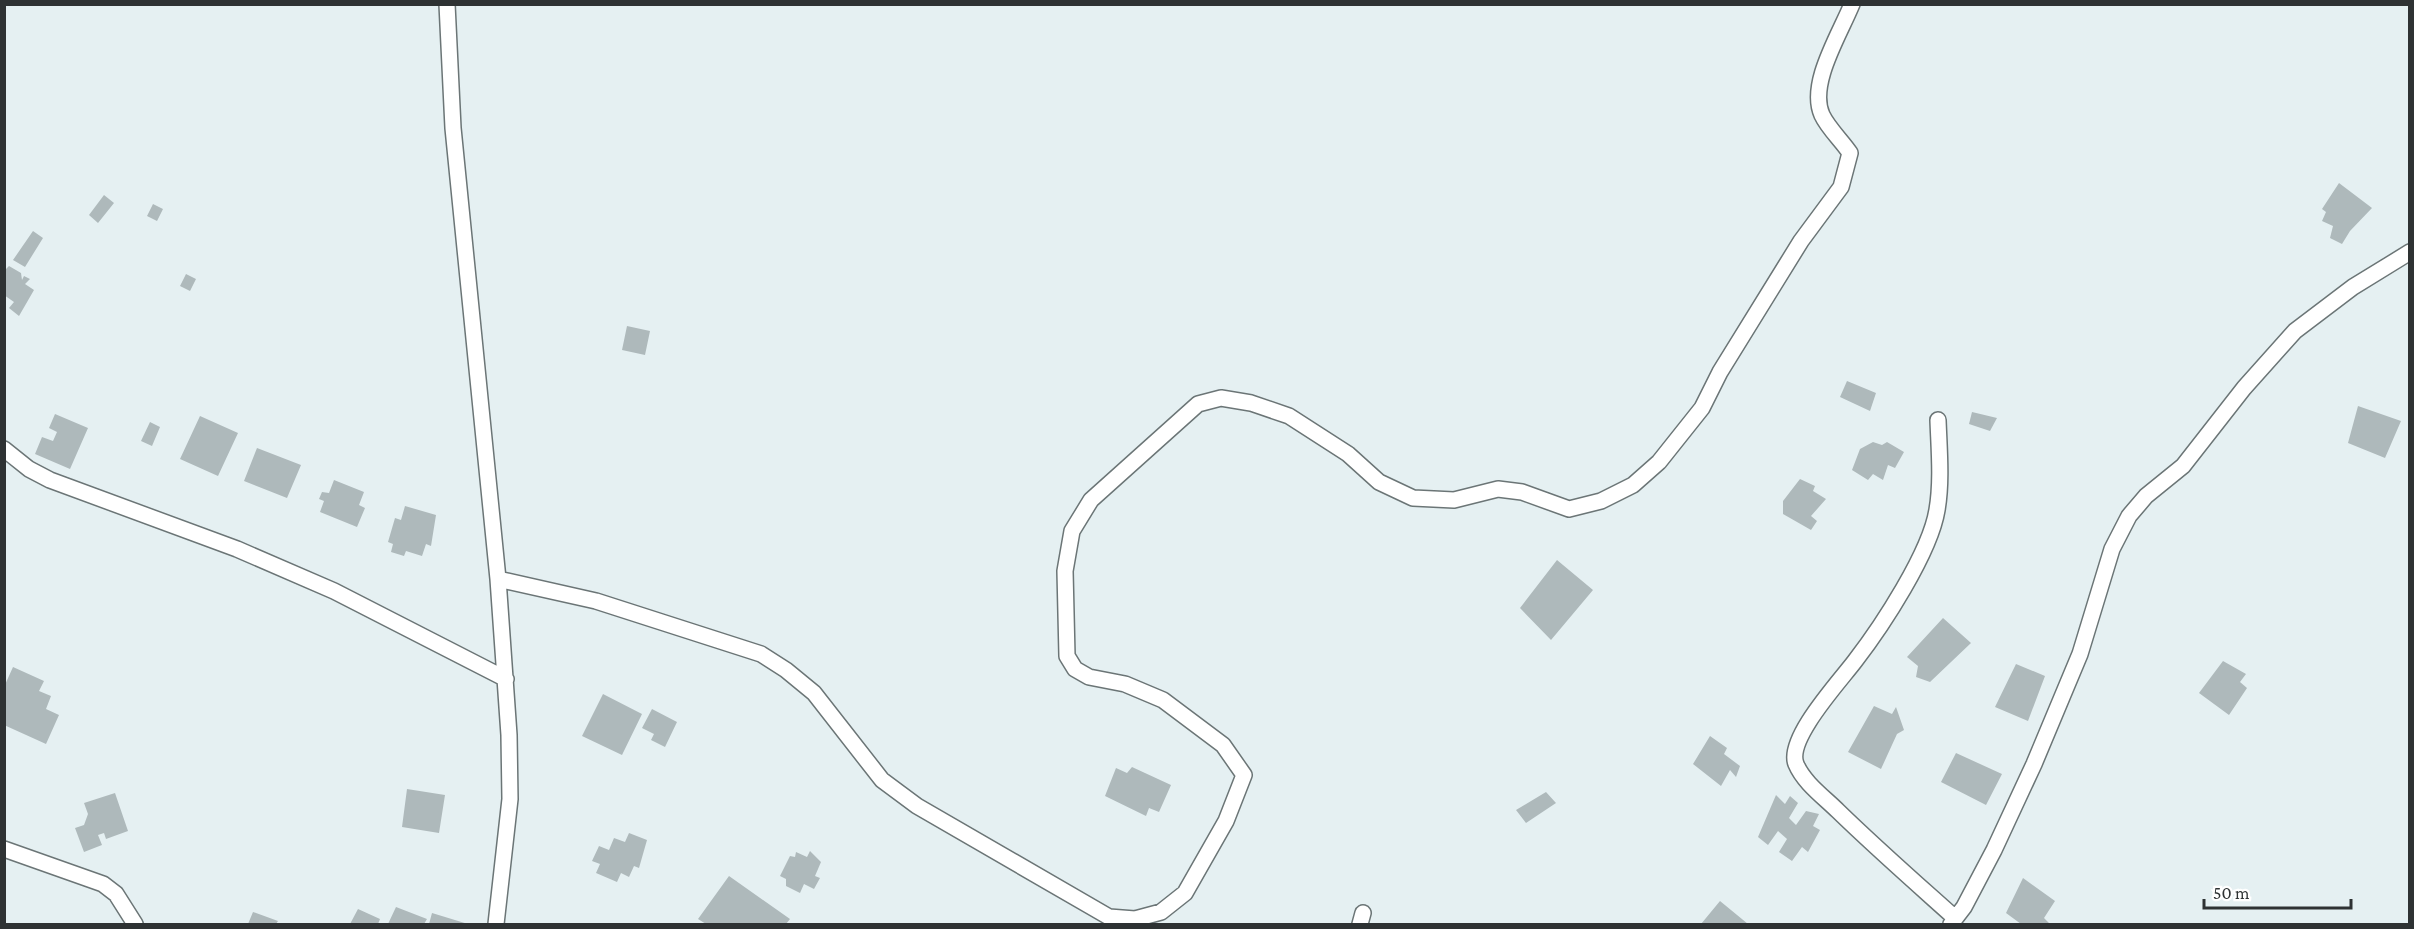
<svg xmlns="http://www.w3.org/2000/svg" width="2414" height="929" font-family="'Crimson Pro',serif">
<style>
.building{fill:#aeb9bb}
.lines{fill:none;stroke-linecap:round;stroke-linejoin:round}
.street-casing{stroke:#6b7576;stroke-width:18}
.street{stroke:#fff;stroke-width:15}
</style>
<rect width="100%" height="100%" fill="#e5f0f2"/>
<!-- building -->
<path class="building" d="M2339,183L2372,208L2350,231L2342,244L2330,238L2333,226L2322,221L2326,212L2322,209Z
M104,195L114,203L98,223L89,215Z
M153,204L163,209L157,221L147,216Z
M33,231L43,238L25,267L13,260Z
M9,266L21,273L22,280L24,276L30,279L25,284L34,290L19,316L9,308L14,302L4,295V271Z
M186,274L196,279L190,291L180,286Z
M627,326L650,331L645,355L622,350Z
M1847,381L1876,393L1870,411L1840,397Z
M2358,406L2401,421L2385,458L2348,443Z
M1972,412L1997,418L1990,431L1969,424Z
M55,414L88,428L70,469L35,454L42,437L53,441L57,432L49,428Z
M200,416L238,433L218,476L180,459Z
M150,422L160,427L152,446L141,441Z
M1873,442L1882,445L1887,442L1904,452L1895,468L1888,465L1883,480L1873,474L1868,480L1852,470L1860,449Z
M257,448L301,465L287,498L244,481Z
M1800,479L1815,486L1813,491L1826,499L1811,516L1817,521L1811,530L1783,514V501Z
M334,480L364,492L359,505L365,508L357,527L320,512L324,501L319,499L322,492L329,493Z
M405,506L436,515L431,546L426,544L422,556L406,551L404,556L391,552L393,544L388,542L395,518L401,520Z
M1557,560L1593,590L1551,640L1520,608Z
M1943,618L1971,643L1930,682L1916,677L1918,666L1907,657Z
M2223,661L2246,674L2240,682L2247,688L2229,715L2199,693Z
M2016,664L2045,676L2028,721L1995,707Z
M13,667L44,681L39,691L51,696L46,709L59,715L46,744L4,725V687Z
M603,694L642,714L622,755L582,736Z
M1874,706L1892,714L1896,707L1904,730L1897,734L1881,769L1848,752Z
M652,709L677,722L665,747L651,740L654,734L642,728Z
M1710,736L1727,748L1724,754L1740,766L1736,777L1730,770L1721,786L1693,764Z
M1956,753L2002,774L1986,805L1941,782Z
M1132,767L1171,785L1159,812L1149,808L1146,816L1105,796L1116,768L1127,773Z
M407,789L445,795L439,833L402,827Z
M1546,792L1556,803L1526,823L1516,810Z
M115,793L128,831L106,839L104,833L98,835L102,845L84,852L75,828L84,825L88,814L84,803Z
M1776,795L1785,804L1790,796L1798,803L1789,818L1796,825L1806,811L1819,814L1813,826L1820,830L1808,852L1802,847L1792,861L1779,852L1787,839L1778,831L1768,845L1758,837Z
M629,833L647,840L639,868L634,866L629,877L621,873L617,882L596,873L600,864L592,861L599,846L609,850L614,838L625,842Z
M810,851L821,862L815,876L820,878L814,889L804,884L800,893L786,886V879L780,876L790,856L795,857L796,852L807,857Z
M729,876L790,919L786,924H706L698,919Z
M2023,878L2055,901L2044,918L2050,924H2021L2006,913Z
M1720,901L1748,924H1701Z
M396,907L427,919L424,924H388Z
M358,909L380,919L378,924H350Z
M253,912L278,921L276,924H248Z
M432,913L468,924H429Z"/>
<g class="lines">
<!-- street casing -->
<g class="street-casing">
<path id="street" d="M447,4L453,128L498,579L509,735L510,799L496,924
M1938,420C1939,449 1942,481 1937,510C1930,553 1882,626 1855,661C1840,681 1786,739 1796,764C1804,783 1824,797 1838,811C1876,848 1916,883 1955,918
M4,449L29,469L50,480L237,549L334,591L506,679
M498,579L596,601L761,654L786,670L814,693L882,780L917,806L1109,917L1135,919L1161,912L1185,893L1226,821L1244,775L1223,745L1163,700L1125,684L1089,677L1075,669L1067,656L1065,571L1072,531L1091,500L1198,404L1221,398L1251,403L1289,416L1348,454L1379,482L1413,498L1454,500L1498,489L1522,492L1569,509L1601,501L1633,485L1659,462L1702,408L1720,372L1801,241L1841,187L1850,153C1842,141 1828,128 1822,115C1808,84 1840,34 1852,4
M4,849L103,884L116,894L135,924
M1360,924L1363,913
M1951,924L1964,907L1994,850L2034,764L2080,654L2112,549L2129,516L2146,496L2183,466L2244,388L2295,331L2353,287L2410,252"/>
</g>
<!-- street -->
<use href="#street" class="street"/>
</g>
<!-- border -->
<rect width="2414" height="929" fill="none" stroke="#2e3233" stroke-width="12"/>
<!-- scale -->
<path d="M2204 899v9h147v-9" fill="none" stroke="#2e3233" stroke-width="3"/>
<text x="2213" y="899" font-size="18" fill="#2e3233" stroke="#ffffff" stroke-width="4.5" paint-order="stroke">50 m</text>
</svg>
